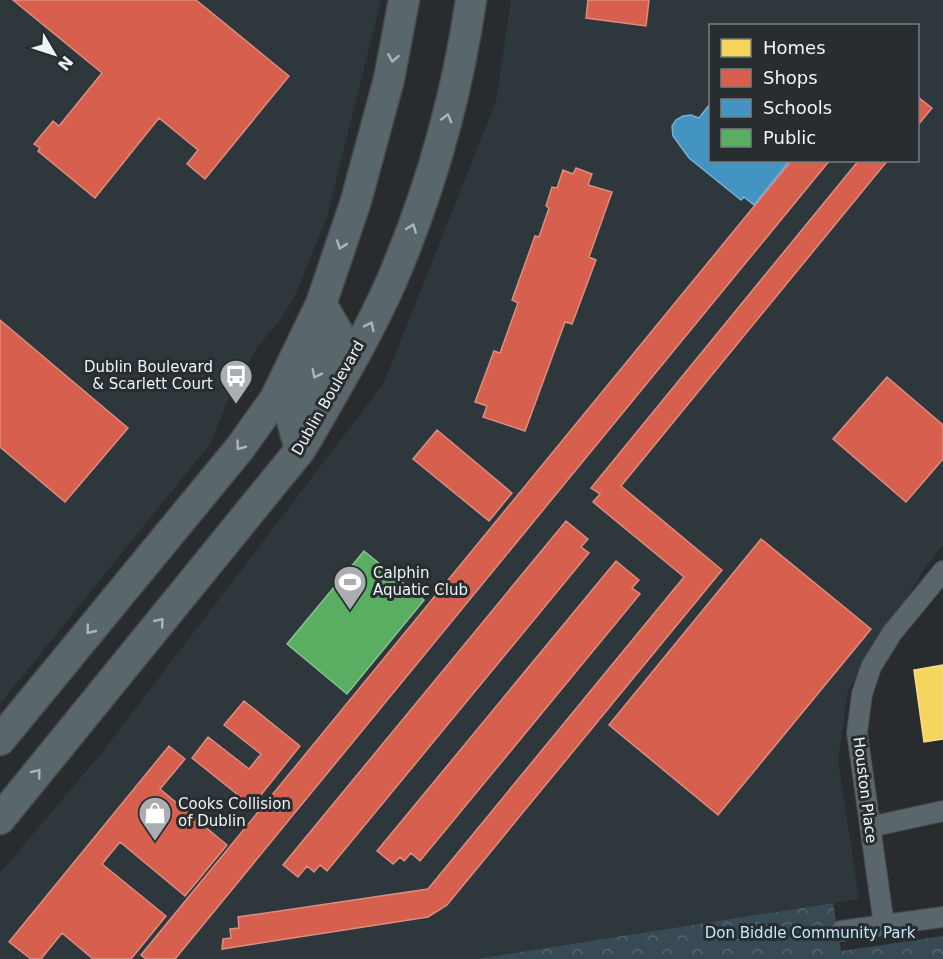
<svg xmlns="http://www.w3.org/2000/svg" width="943" height="959" font-family="'DejaVu Sans',sans-serif">
<style>
.built{fill:#2d373c;fill-rule:evenodd}
.forest{fill:url(#forest-crowns)}
.homes{fill:#f6d55c;stroke:#f4de8a;stroke-width:1.5}
.shops{fill:#d6604d;stroke:#de8c80;stroke-width:1.5}
.schools{fill:#4393c3;stroke:#77b0d2;stroke-width:1.5}
.public{fill:#5aae61;stroke:#87c38e;stroke-width:1.5}
.lines{fill:none;stroke-linecap:round;stroke-linejoin:round}
.minor-casing{stroke:#464849;stroke-width:22}
.primary-casing{stroke:#464849;stroke-width:33}
.minor{stroke:#5a666c;stroke-width:20}
.primary{stroke:#59676d;stroke-width:30}
.oneway{stroke:#adb5b8}
.labels{text-anchor:middle;stroke-width:6;stroke-linejoin:round;paint-order:stroke}
.poi-label{font-size:15px;fill:#f1f4f6;stroke:#282d2f;text-anchor:start}
.street-label{font-size:15px;fill:#f1f4f6;stroke:#282d2f}
.park-label{font-size:15px;fill:#bfe8fc;stroke:#282d2f}
</style>
<defs>
<pattern id="forest-crowns" width="20" height="18" patternUnits="userSpaceOnUse" patternTransform="scale(1.5)"><rect width="20" height="18" fill="#384b55"/><path d="M2 6a3 3 0 1 1 6 0M12 15a3 3 0 1 1 6 0" fill="none" stroke="#55666e"/></pattern>
</defs>
<rect width="100%" height="100%" fill="#292c2e"/>
<!-- built -->
<path class="built" d="M0,0H381L327,217L294,298L279,322L258,346L229,398L210,444L0,704Z
M511,0H943V545L925,568L848,691L838,760L859,899L476,959H0V873L100,755L384,383L496,101ZM710,26H918V160H710Z"/>
<!-- forest -->
<path class="forest" d="M833,903L841,951L943,936V959H476Z"/>
<!-- homes -->
<path class="homes" d="M943,665V739L924,742L914,670Z"/>
<!-- shops -->
<path class="shops" d="M13,0H196L289,76L205,179L187,164L198,150L159,118L95,198L38,151L40,148L34,144L53,121L59,126L102,73Z
M588,0H649L646,26L586,18Z
M918,97L932,108L918,125Z
M792,160H830L175,959H146L141,955Z
M859,160H888L621,486L722,570L447,905L428,917L222,949L223,939L231,938L230,929L239,928L238,917L428,889L684,577L593,502L600,494L591,488Z
M576,168L592,174L588,185L612,192L589,257L596,260L572,324L565,322L525,431L483,417L487,406L475,402L494,351L500,353L518,303L512,300L535,236L539,237L549,208L546,206L552,187L557,188L563,170L573,174Z
M0,320L128,428L65,502L0,447Z
M887,377L943,425V459L906,502L833,439Z
M437,430L512,493L489,521L413,459Z
M566,521L588,539L581,547L589,553L327,871L320,865L314,872L307,866L298,877L283,865Z
M761,539L871,629L718,815L609,725Z
M616,561L639,580L632,588L640,594L420,861L411,853L404,861L400,857L393,864L377,851Z
M244,701L300,746L252,806L192,758L208,737L249,769L261,754L224,725Z
M169,746L185,759L160,789L227,845L185,896L120,842L102,864L166,916L131,959H93L62,933L41,959H31L9,942Z"/>
<!-- schools -->
<path class="schools" d="M710,104V160H790L754,205L744,197L741,200L689,158L673,136L672,126L676,120L683,116L691,115L699,118Z"/>
<!-- public -->
<path class="public" d="M364,551L424,600L347,694L287,644Z"/>
<g class="lines">
<!-- minor casing -->
<g class="minor-casing">
<path id="minor" d="M870,827L943,811
M884,925L857,733L862,694L871,667L892,633L943,571
M841,931L943,917"/>
</g>
<!-- primary casing -->
<g class="primary-casing">
<path id="primary" d="M300,450L292,420L337,331L321,304
M0,740L240,448L275,399L321,304L356,201L389,79L404,0
M0,819L300,450L308,437C337,386 368,335 392,280C430,191 457,96 471,0"/>
</g>
<!-- minor -->
<use href="#minor" class="minor"/>
<!-- primary -->
<use href="#primary" class="primary"/>
</g>
<!-- one-way arrows -->
<defs><path id="oneway-chevron" d="M-2-3.5L2.5 0L-2 3.5" fill="none" stroke-width="1.6" stroke-linecap="round" stroke-linejoin="round" transform="scale(1.5)"/></defs>
<g class="oneway">
<use href="#oneway-chevron" transform="translate(393 58) rotate(100)"/>
<use href="#oneway-chevron" transform="translate(447 118) rotate(-75)"/>
<use href="#oneway-chevron" transform="translate(412 228) rotate(-69)"/>
<use href="#oneway-chevron" transform="translate(341 245) rotate(109)"/>
<use href="#oneway-chevron" transform="translate(370 326) rotate(-64)"/>
<use href="#oneway-chevron" transform="translate(316 374) rotate(117)"/>
<use href="#oneway-chevron" transform="translate(240 446) rotate(127)"/>
<use href="#oneway-chevron" transform="translate(160 622) rotate(-51)"/>
<use href="#oneway-chevron" transform="translate(90 630) rotate(129)"/>
<use href="#oneway-chevron" transform="translate(37 773) rotate(-51)"/>
</g>
<!-- icons -->
<defs>
<g id="bus-pin" transform="scale(1.725)"><path d="M0 17L-7.5 6A9.5 9.5 0 1 1 7.5 6Z" fill="#abaeb0" stroke="#282d2f"/><path d="M-5-6H5V4H4V6H2V4H-2V6H-4V4H-5ZM-3.5-4V0h7V-4ZM-3.5 1.2v1.5H-2V1.2ZM2 1.2v1.5H3.5V1.2Z" fill="#fff"/></g>
<g id="stadium-pin" transform="scale(1.725)"><path d="M0 17L-7.5 6A9.5 9.5 0 1 1 7.5 6Z" fill="#abaeb0" stroke="#282d2f"/><path d="M0-5a6.5 5 0 1 0 0 10a6.5 5 0 1 0 0-10ZM-3.5-1.8h7v3.6h-7Z" fill="#fff"/></g>
<g id="shop-pin" transform="scale(1.725)"><path d="M0 17L-7.5 6A9.5 9.5 0 1 1 7.5 6Z" fill="#abaeb0" stroke="#282d2f"/><path d="M-5-2.5h2.3a2.7 3.5 0 0 1 5.4 0H5L5.5 6h-11ZM-1.5-2.5h3a1.5 2.3 0 0 0-3 0Z" fill="#fff"/></g>
</defs>
<g fill-rule="evenodd">
<use href="#bus-pin" x="236" y="376"/>
<use href="#stadium-pin" x="350" y="582"/>
<use href="#shop-pin" x="155" y="813"/>
</g>
<g class="labels">
<!-- poi labels -->
<g class="poi-label">
<text x="213" y="372" text-anchor="end">Dublin Boulevard<tspan x="213" dy="17">&amp; Scarlett Court</tspan></text>
<text x="373" y="578">Calphin<tspan x="373" dy="17">Aquatic Club</tspan></text>
<text x="178" y="809">Cooks Collision<tspan x="178" dy="17">of Dublin</tspan></text>
</g>
<!-- street labels -->
<g class="street-label">
<text transform="translate(328 398) rotate(-60)" y="5">Dublin Boulevard</text>
<text transform="translate(865 790) rotate(83)" y="5">Houston Place</text>
</g>
<!-- park labels -->
<g class="park-label">
<text x="810" y="938">Don Biddle Community Park</text>
</g>
</g>
<!-- legend -->
<rect x="709" y="24" width="210" height="138" fill="#282d2f" stroke="#787d7f" stroke-width="1.5"/>
<rect x="721" y="39" width="30" height="18" fill="#f6d55c" stroke="#787d7f" stroke-width="1.5"/>
<text x="763" y="54" font-size="18" fill="#f1f4f6">Homes</text>
<rect x="721" y="69" width="30" height="18" fill="#d6604d" stroke="#787d7f" stroke-width="1.5"/>
<text x="763" y="84" font-size="18" fill="#f1f4f6">Shops</text>
<rect x="721" y="99" width="30" height="18" fill="#4393c3" stroke="#787d7f" stroke-width="1.5"/>
<text x="763" y="114" font-size="18" fill="#f1f4f6">Schools</text>
<rect x="721" y="129" width="30" height="18" fill="#5aae61" stroke="#787d7f" stroke-width="1.5"/>
<text x="763" y="144" font-size="18" fill="#f1f4f6">Public</text>
<!-- north arrow -->
<g transform="translate(54 54) rotate(129)" stroke="#282d2f" stroke-width="4.5" paint-order="stroke">
<path d="M0-4.5L10 22L0 15L-10 22Z" fill="#f1f4f6"/>
<text y="-9" font-size="16" font-weight="bold" text-anchor="middle" fill="#f1f4f6">N</text>
</g>
</svg>
